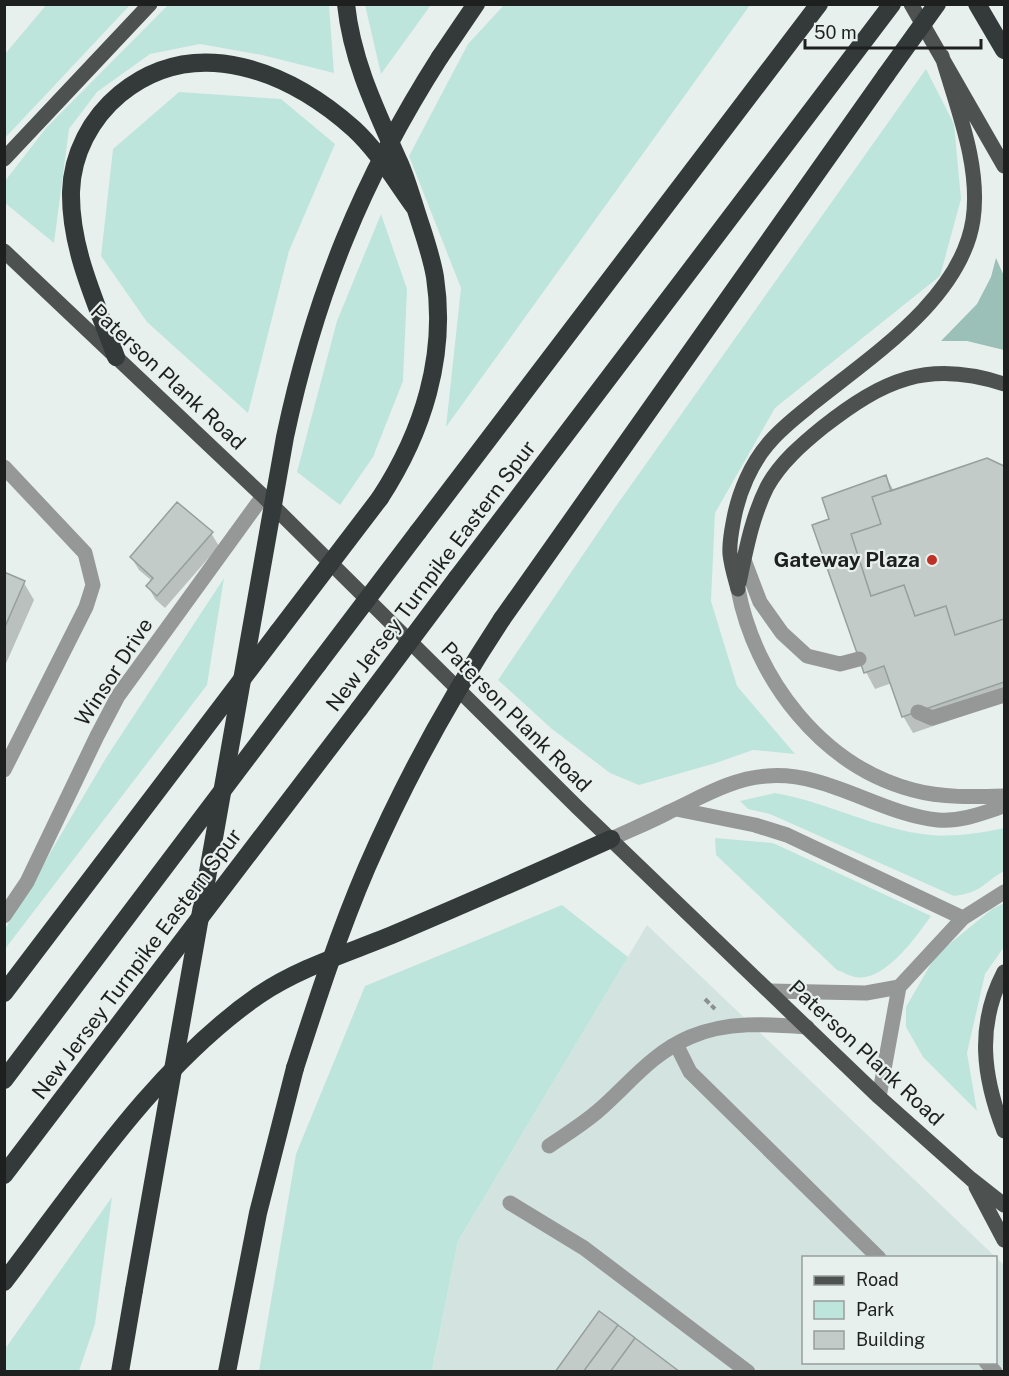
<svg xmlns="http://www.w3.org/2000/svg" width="1009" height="1376" font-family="'Public Sans',sans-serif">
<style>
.built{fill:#d3e4e0;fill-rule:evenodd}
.green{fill:#bee5dc}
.water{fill:#9ac0b7}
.shadow{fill:#0003}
.building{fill:#c3cbc9;stroke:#979f9d;stroke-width:1.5}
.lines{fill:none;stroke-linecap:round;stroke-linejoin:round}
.path{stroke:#8c9190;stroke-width:4;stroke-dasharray:6 3;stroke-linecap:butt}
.minor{stroke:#959897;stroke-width:15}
.major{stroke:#4d5251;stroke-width:15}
.highway{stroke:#343a39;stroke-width:18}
.highway-bridge{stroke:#343a39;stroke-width:18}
.poi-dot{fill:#be3124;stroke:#e8f0ee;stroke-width:2}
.labels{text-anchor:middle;stroke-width:4.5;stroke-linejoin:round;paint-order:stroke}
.street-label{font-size:21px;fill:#1e2020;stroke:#e8f0ee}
.poi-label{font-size:21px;font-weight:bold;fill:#1e2020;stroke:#e8f0ee;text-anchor:end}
</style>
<rect width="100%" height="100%" fill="#e8f0ee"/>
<!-- built -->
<path class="built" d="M647,925L1004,1265V1371L432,1372L458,1241ZM804,1258H996V1362H804Z"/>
<!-- green -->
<path class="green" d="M47,4L130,5L5,138V54Z
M168,5H329L334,73L262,55L200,44L150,54L97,92L69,129L54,243L5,203V181L46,128Z
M365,5H431L381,74Z
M504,5H750L446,427L461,288L409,156L468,44Z
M926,69L954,124L961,199L940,276L775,408L715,513L711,601L737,686L795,754L753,750L716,763L639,785L610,773L552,729L498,680L614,509Z
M179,92L281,99L335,144L289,251L248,413L147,322L101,256L113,149Z
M381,214L407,289L403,381L373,457L340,505L297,472L337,321Z
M224,578L207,685L5,949L4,931L106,758Z
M775,793C828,802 877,830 931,835C955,837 981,833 1004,828V871C983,883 981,893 954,896L770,814L748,809L740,801Z
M715,838L773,843L931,916C916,937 884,983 855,977C849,976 843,972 837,970L716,855Z
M1004,903V947L985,974L967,1053L977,1111L923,1057L906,1027V1007L936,955L992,909Z
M562,905L628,957L458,1241L432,1371H259L296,1154L365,986Z
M112,1197L95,1324L79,1371H6L5,1369V1349Z"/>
<!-- water -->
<path class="water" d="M996,258L1004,276V350L967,341H941L977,304L991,277Z"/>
<!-- shadow -->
<path class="shadow" d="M987,459L1004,467V702L913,733L903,716L892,683L875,689L866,672L831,520L886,477L894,491Z
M211,533L219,546L165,608L155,599L148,586L152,581L139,570L131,557Z
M4,574L24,583L34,600L4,668Z"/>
<!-- building -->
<path class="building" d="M987,458L1004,466V682L902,717L884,666L864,673L812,525L829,519L822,498L886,475L891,491Z
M987,458L1004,466V619L955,635L946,606L915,616L904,585L871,596L851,534L881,524L872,497Z
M177,502L213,532L157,596L146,586L153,578L130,557Z
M4,572L25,581L4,629Z
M599,1311L618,1325L583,1372H555Z
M618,1325L635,1338L610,1372H583Z
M635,1338L680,1372H610Z"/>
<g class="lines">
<!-- path -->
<path class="path" d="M705,999L715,1009"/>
<!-- minor -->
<path class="minor" d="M4,467L85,553L93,585L86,607L4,770
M744,560L760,602L782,633L807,656L840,664L859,659
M738,589C755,679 822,766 913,790C942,798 974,797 1004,796
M918,712L932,718L1004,695
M676,809L755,825L787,835L963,918
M611,839C630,830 650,822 669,812C700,798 732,778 767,776C827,771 879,814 938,820C961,822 983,813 1004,806
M4,916L27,882L97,736L118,696L263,496
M770,991L866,993L899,987
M676,1044L690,1072L879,1258
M879,1097L899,987L963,918L1004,892
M549,1146C565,1135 583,1124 598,1111C628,1085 652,1053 690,1037C726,1021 768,1024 807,1027
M510,1203L584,1248L748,1372
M986,1362L995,1372"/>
<!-- major -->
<path class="major" d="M911,4L1004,166
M4,159L150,4
M4,251L263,496L577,807L879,1097L971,1179L1004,1205
M739,583C746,550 752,517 767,487C780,463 802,444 823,427C883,380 928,359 1004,384
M738,589C735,578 731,565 730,554C729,542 732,529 734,518C739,492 751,464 768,444C780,429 797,416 812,404C870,357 961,299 973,220C981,166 957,108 942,56
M1004,972C976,1026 983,1077 1004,1131
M976,1187L1004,1240"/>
<!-- highway -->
<path class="highway" d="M346,4C352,62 377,112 400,164C406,178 410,192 415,207C422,230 431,253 435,277C447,356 423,432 380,498
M977,4L1004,50
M440,57L476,4
M116,357C97,304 70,250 71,192C72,154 91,118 120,94C196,32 290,72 354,129C378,151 396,182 415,208
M418,532L819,4
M457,578L892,4
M502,619L886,75
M4,993L278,632
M4,1080L318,664
M4,1175L359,709
M4,1282C80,1183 155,1067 259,995C302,966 352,952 399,932C470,902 540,871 611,839
M120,1372L134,1290
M227,1372L258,1213L295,1068"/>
<!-- highway-bridge -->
<path class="highway-bridge" d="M886,75L937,4
M278,632L380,498
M318,664L418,532
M359,709L457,578
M295,1068C317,1000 339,932 367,867C405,780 450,698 502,619
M134,1290L285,437C315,295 362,179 440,57"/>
</g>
<!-- markers -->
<circle class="poi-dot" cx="932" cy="560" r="6"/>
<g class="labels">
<!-- street labels -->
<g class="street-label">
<text transform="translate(168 377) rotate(43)" y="7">Paterson Plank Road</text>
<text transform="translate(431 576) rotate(-53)" y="7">New Jersey Turnpike Eastern Spur</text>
<text transform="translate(114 672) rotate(-57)" y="7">Winsor Drive</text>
<text transform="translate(516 717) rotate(45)" y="7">Paterson Plank Road</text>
<text transform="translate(137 964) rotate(-53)" y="7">New Jersey Turnpike Eastern Spur</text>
<text transform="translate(866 1053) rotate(43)" y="7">Paterson Plank Road</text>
</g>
<!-- poi labels -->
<g class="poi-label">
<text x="920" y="567">Gateway Plaza</text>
</g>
</g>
<!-- border -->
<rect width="1009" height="1376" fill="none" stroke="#1e2020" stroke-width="12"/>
<!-- legend -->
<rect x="802" y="1256" width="195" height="108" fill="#e8f0ee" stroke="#979d9c" stroke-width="1.5"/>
<rect x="814" y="1276" width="30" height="9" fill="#4d5251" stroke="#979d9c" stroke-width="1.5"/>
<text x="856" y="1286" font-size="18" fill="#1e2020">Road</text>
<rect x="814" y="1301" width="30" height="18" fill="#bee5dc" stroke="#979d9c" stroke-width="1.5"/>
<text x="856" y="1316" font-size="18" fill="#1e2020">Park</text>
<rect x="814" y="1331" width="30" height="18" fill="#c3cbc9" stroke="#979d9c" stroke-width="1.5"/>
<text x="856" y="1346" font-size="18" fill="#1e2020">Building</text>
<!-- scale -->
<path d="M805 39v9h176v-9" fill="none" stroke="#1e2020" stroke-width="3"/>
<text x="814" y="39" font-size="18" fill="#1e2020" stroke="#e8f0ee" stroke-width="4.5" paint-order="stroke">50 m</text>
</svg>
